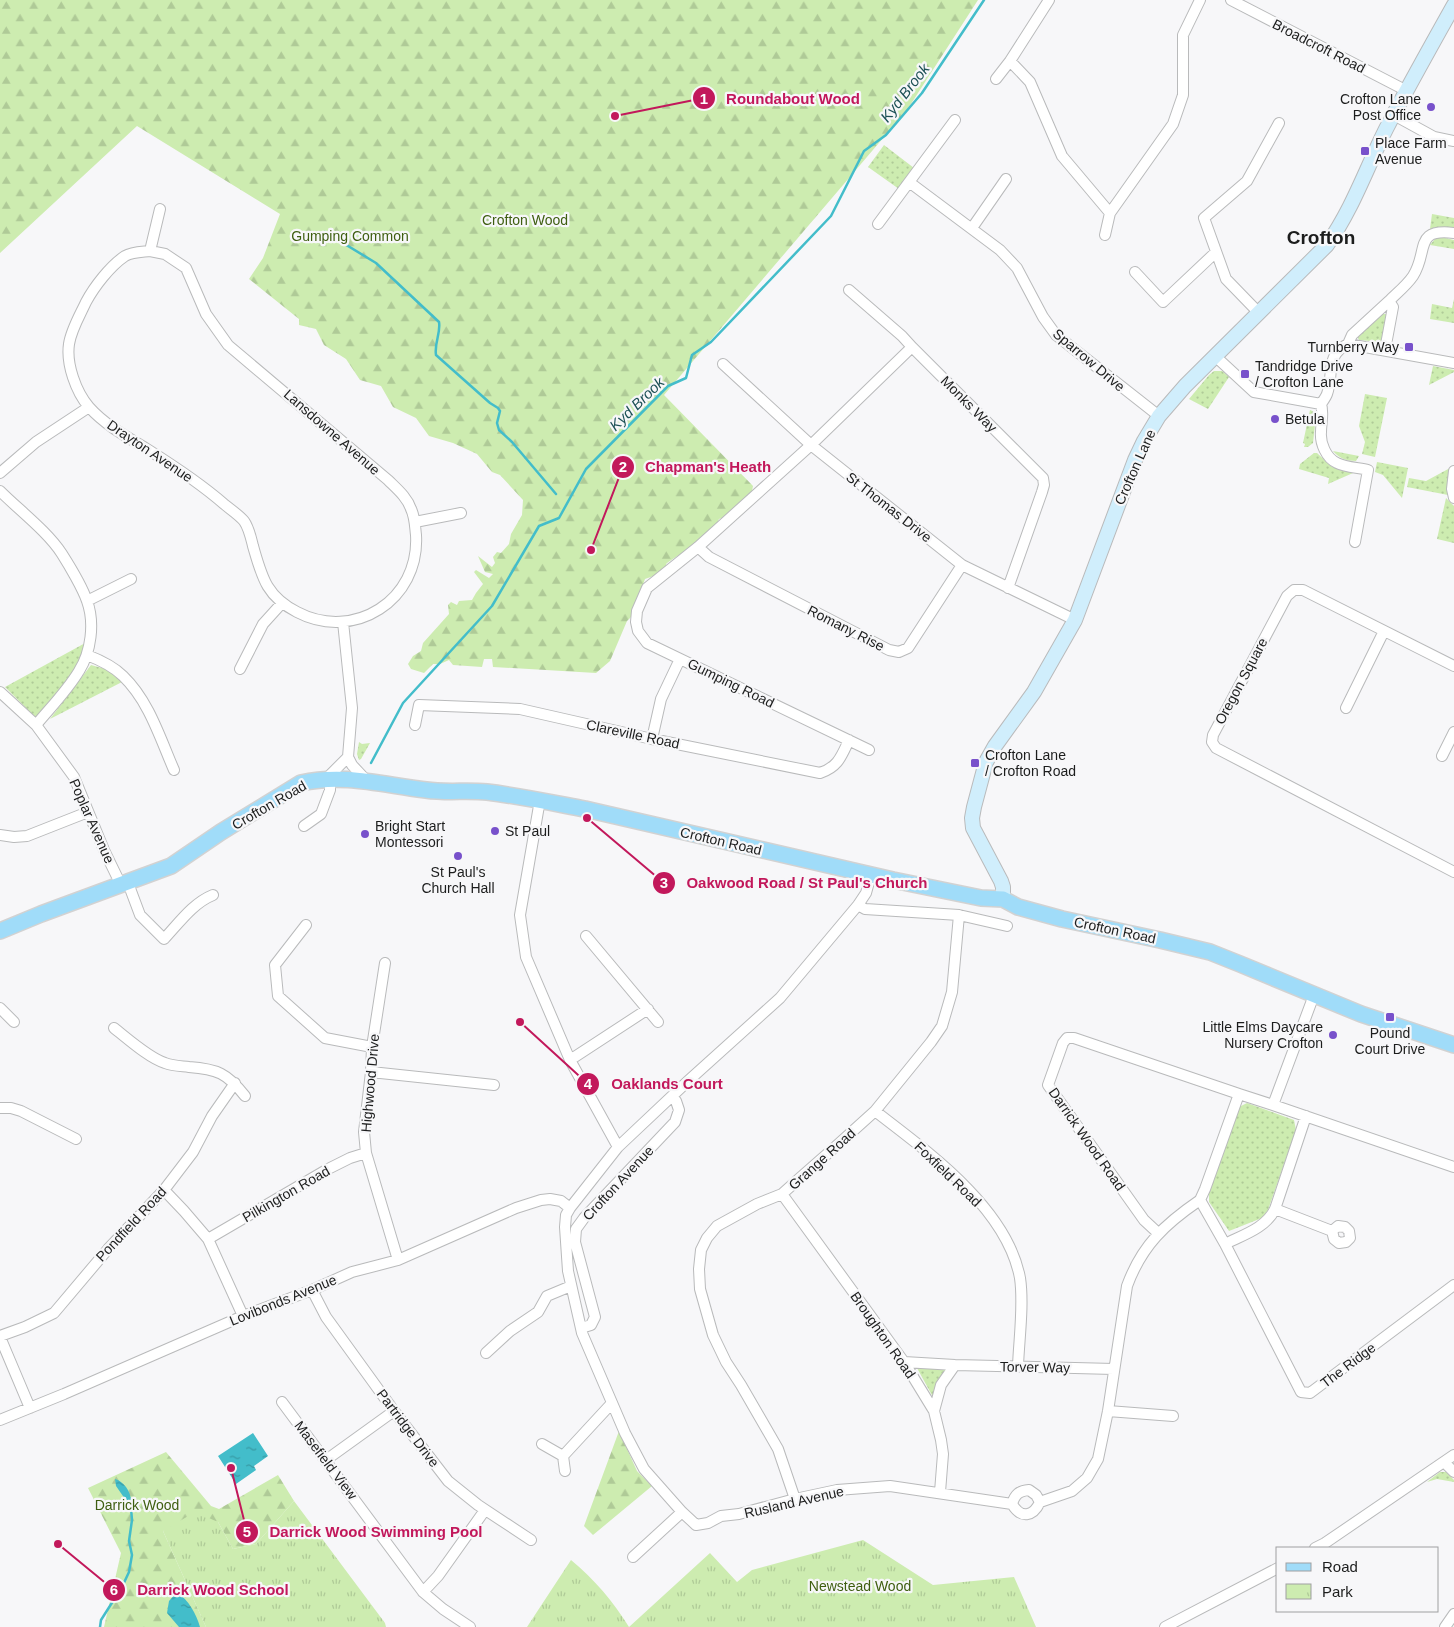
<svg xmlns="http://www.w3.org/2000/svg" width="1454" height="1627" font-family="Helvetica,sans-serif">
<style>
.grass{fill:url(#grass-dots)}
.forest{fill:url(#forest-firs)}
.park{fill:url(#park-tufts)}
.water{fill:url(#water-ripples)}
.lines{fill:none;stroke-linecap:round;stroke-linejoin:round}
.stream{stroke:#43bdca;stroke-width:2.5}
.street-casing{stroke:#b9babb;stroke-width:12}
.secondary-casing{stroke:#b9babb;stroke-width:16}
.primary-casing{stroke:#d2d2d2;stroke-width:18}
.street{stroke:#fff;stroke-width:10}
.secondary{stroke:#d0eefc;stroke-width:14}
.primary{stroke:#a0dcf9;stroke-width:15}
.poi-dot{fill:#7851cb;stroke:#f7f7f9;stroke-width:2}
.labels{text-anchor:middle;stroke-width:4.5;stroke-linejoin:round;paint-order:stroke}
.street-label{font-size:14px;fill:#1c1d1d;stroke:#f7f7f9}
.poi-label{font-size:14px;fill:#1c1d1d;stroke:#f7f7f9;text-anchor:start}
.park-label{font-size:14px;fill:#3e5e10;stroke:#f7f7f9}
.water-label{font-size:15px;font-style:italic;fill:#1d5156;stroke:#f7f7f9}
.district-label{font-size:19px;font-weight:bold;fill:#1c1d1d;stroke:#f7f7f9}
.leader{fill:none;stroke:#c2185b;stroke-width:2}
.callout-dot{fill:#c2185b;stroke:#f7f7f9;stroke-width:2}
.mark-label{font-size:15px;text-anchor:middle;font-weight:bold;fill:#fff}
.callout-label{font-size:15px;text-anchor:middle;font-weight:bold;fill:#c2185b;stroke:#f7f7f9;stroke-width:4.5;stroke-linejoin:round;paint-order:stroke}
</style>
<defs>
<pattern id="grass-dots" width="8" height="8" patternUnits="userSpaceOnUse" patternTransform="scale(1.25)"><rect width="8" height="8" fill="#cdecb0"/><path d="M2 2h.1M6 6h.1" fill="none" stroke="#afca97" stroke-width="1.8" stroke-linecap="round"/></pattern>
<pattern id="forest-firs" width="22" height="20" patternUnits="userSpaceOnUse" patternTransform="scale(1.25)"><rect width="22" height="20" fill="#cdecb0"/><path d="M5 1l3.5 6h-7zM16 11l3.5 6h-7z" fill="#afca97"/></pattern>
<pattern id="park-tufts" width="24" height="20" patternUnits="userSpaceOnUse" patternTransform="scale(1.25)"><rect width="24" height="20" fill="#cdecb0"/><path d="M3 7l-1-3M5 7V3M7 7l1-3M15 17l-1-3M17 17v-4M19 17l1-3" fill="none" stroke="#afca97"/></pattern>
<pattern id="water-ripples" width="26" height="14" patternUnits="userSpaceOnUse" patternTransform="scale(1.25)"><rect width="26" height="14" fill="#43bdca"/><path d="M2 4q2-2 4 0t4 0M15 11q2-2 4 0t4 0" fill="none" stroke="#3799a3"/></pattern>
</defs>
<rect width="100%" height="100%" fill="#f7f7f9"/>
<!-- grass -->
<path class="grass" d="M884,145L914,168L899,189L868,167Z
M1432,214L1454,218V228L1437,227L1430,229Z
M1441,237L1454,240V249L1430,245L1435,239Z
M1454,299V323L1430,319L1432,304L1452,308Z
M1383,314H1386L1387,317L1381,342L1359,340L1358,338L1359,335Z
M1433,366L1454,370V372L1429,385Z
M1214,371H1222L1229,377L1208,409L1189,399L1209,375Z
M1365,394L1387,398L1375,457L1362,454L1365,442L1359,426Z
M1310,410L1315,412L1316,416L1313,443L1308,447H1304L1305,444L1303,443Z
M1333,451L1359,456L1356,461C1346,461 1339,458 1333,451Z
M1314,453H1317L1332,467L1353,473L1328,484L1329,478L1299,469L1300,464Z
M1377,462L1408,468L1402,498L1383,475L1375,472Z
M1450,468L1447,486L1448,495L1407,487L1409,478L1426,481Z
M1446,498L1454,506V543L1437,539Z
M87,642L76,669L36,718L5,687Z
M91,665L109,670L122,682L50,719Z
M359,742L362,744L370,743L361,759L359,760L357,754Z
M1247,1103L1294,1120L1296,1130L1268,1210L1262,1218L1229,1231L1209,1202V1191L1239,1107Z
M917,1368L947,1369L934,1399Z
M1440,1472H1446L1454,1480V1482L1437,1479L1427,1482Z"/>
<!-- forest -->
<path class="forest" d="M0,0H978L907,110L664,395L753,486L751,496L722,518L719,519L718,521L719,527L688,552C682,552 671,560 666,564L667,567C660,572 653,577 645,579L632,616L627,621L610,661L596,673L493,667L492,659H484L482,667L453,665L449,660L440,664H433L424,673L411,669L408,664L413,656L421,651L423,643L449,614L448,605L451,602L457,605L459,601L472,600L476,593L483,584L474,572L476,570L489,578L493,574L485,572L478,556L492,567L495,563L493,557L497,552L501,553L509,544L511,534L522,515L523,500L500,475L492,472L477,454L453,443L429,436L416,418L393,407L381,386L360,380L346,359L324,345L316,329L299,325V319L249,279L263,258L280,214L137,126L0,253Z
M619,1431L637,1471L652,1486L593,1535L584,1526Z
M166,1452L211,1506L219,1509L278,1475L294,1501L256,1544L233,1549L218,1522L163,1531L206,1627H104L121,1553L88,1488Z"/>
<!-- park -->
<path class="park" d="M294,1501L385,1623L386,1627H206L163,1531L195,1512L218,1522L233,1549L256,1544Z
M863,1540L933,1585L1014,1577L1036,1627H527L571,1560C595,1580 613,1601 629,1627L710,1553L737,1582L752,1570Z"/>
<!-- water -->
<path class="water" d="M253,1433L268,1456L254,1466L256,1470L236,1484L218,1456Z
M115,1479C123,1481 131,1491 131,1501L125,1499L116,1486Z
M177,1592C189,1601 196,1613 200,1627H179L167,1613L169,1601Z"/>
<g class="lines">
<!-- stream -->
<path class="stream" d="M325,232L376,263L439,322C441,333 434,343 436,355L490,403L498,408L500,411L497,423L499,430L512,442L556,494
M371,763L403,703L492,606L539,526L559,518L586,469L668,386L686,378L692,355L711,342L831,216L864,151L886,135L922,93L984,0
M100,1627L101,1620L122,1587L129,1572L132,1555L129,1541L132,1520L131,1508L128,1500"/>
<!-- street casing -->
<g class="street-casing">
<path id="street" d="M1231,0L1407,91
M1010,61L1030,82L1062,156L1110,213
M996,79L1010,61L1049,0
M1394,115L1434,137L1454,141
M909,182L1000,250L1017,268L1043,317L1056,335L1159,416
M878,224L955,120
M972,228L1006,179
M1105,235L1110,213L1173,124L1183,95V35L1200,0
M150,251L165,254L186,268L206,314L228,345L388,480C397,489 407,497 411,509C415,517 415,527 416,535C420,600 354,642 297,612C266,596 262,577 253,546C251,538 249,528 244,521C239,515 230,509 224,504C200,483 174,466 147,449C127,437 105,425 89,407C76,392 66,364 69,344C71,330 80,315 86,302C94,287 110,266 125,256C132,252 142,252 150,251Z
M150,251L160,209
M1135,272L1163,302L1216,252
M849,290L902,336L912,347
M1258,312L1226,279L1204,218L1247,181L1279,123
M1348,344L1352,335L1389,301
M1385,350L1393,307L1389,301C1397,293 1407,285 1413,276C1429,251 1413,228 1454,233
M1215,356L1254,392L1321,404C1323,401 1326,397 1327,394C1334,374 1325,355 1348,344L1454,363
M723,364L811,445L962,565L1075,620
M1321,404C1324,413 1321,423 1321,432C1320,443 1326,458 1337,463C1344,467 1360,468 1368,470L1355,542
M1454,471L1452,489L1454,498
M0,473L36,442L89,407
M0,491C19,510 48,532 62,554C69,565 83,589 87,601C95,623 91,652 79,671C67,691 50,708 36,725
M415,522L461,513
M698,547L709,557L889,650L899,652L908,648L962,565
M87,601L131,579
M343,622L352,708L348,757L352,765L367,781
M87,655C100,660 113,666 123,676C149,701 160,738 174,770
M1454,666L1303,590H1294L1287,596L1213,735L1212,742L1216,748L1454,872
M240,669L263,624L282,603
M0,692L36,725L74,777L104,850L121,885
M1346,708L1384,631
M415,725L419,705L520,709L652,739L820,773C838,767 841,757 849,740
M652,739L661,699L680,659
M869,750L647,643L638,631L636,622L637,611L647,588L698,547L811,445L912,347L1043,478L1044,485L1042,492L1008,588
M1442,756L1454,732
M540,800L520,915L526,957L570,1060L618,1147
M304,826L321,814L330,790V775L348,757
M0,835L14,837L27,836L88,812
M871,875L866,893L858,905L780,998L688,1081L618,1147L570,1208L566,1215L565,1227L568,1271L582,1333L625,1433L644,1469L682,1512L696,1525L708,1523L721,1516L739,1514L795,1499L837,1490L890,1486L1012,1504
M128,883L140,915L164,939C179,923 193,903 213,895
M858,905L865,909L959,915L1007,926
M306,925L275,965L278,996L325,1038L372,1047
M586,936L658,1022
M385,963L372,1047L371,1072L364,1132L366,1153L398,1260
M0,1008L14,1022
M114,1028C128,1039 149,1058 165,1063C173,1066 181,1066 189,1067C217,1069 227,1073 245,1096
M570,1060L648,1009
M371,1072L494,1085
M1273,1105L1454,1167
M0,1108H11L21,1111L76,1139
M875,1111C928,1152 1007,1208 1020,1278C1024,1305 1019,1339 1018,1366
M1306,1116L1275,1209C1266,1228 1243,1235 1225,1244L1200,1200L1205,1189L1239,1094L1273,1105L1314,995
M164,1190L184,1211L208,1239L243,1316
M782,1194L904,1362L934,1411L941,1440L943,1454L940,1492
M1275,1209L1332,1231L1338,1226L1345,1227L1349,1231L1350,1238L1346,1242L1339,1243L1334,1239L1332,1231
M1158,1233L1144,1220L1048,1085L1063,1043L1067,1038H1074L1239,1094
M208,1239L328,1169L350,1158L366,1153
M1225,1244L1301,1392L1310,1393L1454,1285
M312,1290L326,1317L394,1411L448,1481L478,1505L531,1540
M581,1328L591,1325L595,1317L575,1242L576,1229L584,1218L675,1122L679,1110L676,1101L672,1096
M0,1336L25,1327L54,1313L108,1249L164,1190L193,1152L212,1116L235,1083
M0,1337L30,1408
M486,1353L510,1331L538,1312L547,1296L571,1286
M904,1362L955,1365L1114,1369
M282,1402L423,1592L443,1609L470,1627
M934,1411L941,1385L955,1365
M1108,1411L1173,1416
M0,1420L64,1394L243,1316L312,1290L352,1272L398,1260L516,1208L541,1200L550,1199L561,1201L570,1208
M542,1444L563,1456L612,1403
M563,1456L565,1471
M326,1460L394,1411
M1444,1462L1454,1472
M1029,1490L1036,1495L1040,1502C1033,1517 1021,1519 1012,1504C1015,1494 1019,1491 1029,1490Z
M795,1499L778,1449L741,1385L726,1362L713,1335L700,1289L699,1269L701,1250L707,1238L717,1226L757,1204L782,1194L801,1177L834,1148L875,1111L931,1042L942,1026L952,992L959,915
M1040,1502L1072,1491L1087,1478L1098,1459L1108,1411L1127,1286C1142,1245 1165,1224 1200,1200
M1315,1548L1325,1543L1454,1455
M633,1557L682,1512
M423,1592L438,1576L485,1510
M1165,1627L1278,1568
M1445,1627L1454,1614"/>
</g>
<!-- secondary casing -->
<g class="secondary-casing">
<path id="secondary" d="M1003,899V887L1001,881L973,828L972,818L974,807L986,762L995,746L1034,692L1075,620L1135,460L1144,441L1159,416L1185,386L1327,245C1353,208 1366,169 1386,129C1408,87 1431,46 1454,5"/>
</g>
<!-- primary casing -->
<g class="primary-casing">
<path id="primary" d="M0,931L41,914L171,866L221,832L301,783C344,773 383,785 426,790C446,793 467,790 487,792C520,796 553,803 585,809L893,880L981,898L1003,899L1018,907L1062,919L1160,940L1210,952L1240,964L1361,1014L1454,1045"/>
</g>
<!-- street -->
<use href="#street" class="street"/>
<!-- secondary -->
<use href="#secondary" class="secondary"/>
<!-- primary -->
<use href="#primary" class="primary"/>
</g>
<!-- markers -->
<g class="poi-dot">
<circle cx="1431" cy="107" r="5"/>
<rect x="1360" y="146" width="10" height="10" rx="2.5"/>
<rect x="1404" y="342" width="10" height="10" rx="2.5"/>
<rect x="1240" y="369" width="10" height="10" rx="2.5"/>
<circle cx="1275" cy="419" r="5"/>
<rect x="970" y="758" width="10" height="10" rx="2.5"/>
<circle cx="495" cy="831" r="5"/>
<circle cx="365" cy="834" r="5"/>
<circle cx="458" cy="856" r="5"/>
<rect x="1385" y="1012" width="10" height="10" rx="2.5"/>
<circle cx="1333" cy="1035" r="5"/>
</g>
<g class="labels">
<!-- street labels -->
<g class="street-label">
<text transform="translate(1319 46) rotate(27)" y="5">Broadcroft Road</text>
<text transform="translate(1089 360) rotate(40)" y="5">Sparrow Drive</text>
<text transform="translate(969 404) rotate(45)" y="5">Monks Way</text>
<text transform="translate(332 432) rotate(41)" y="5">Lansdowne Avenue</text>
<text transform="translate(150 451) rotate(34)" y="5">Drayton Avenue</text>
<text transform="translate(1135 467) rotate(-66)" y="5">Crofton Lane</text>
<text transform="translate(889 507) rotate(38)" y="5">St Thomas Drive</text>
<text transform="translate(846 628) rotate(27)" y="5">Romany Rise</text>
<text transform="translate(1241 681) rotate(-62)" y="5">Oregon Square</text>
<text transform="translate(731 683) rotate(26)" y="5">Gumping Road</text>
<text transform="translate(633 734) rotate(12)" y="5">Clareville Road</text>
<text transform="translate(269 805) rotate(-30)" y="5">Crofton Road</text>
<text transform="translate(92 821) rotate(66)" y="5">Poplar Avenue</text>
<text transform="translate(721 841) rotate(13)" y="5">Crofton Road</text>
<text transform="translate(1115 930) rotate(12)" y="5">Crofton Road</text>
<text transform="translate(370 1083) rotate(-85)" y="5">Highwood Drive</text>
<text transform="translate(1087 1139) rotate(55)" y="5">Darrick Wood Road</text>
<text transform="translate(822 1159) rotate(-42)" y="5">Grange Road</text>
<text transform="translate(948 1174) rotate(44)" y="5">Foxfield Road</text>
<text transform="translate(618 1183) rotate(-47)" y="5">Crofton Avenue</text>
<text transform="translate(286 1194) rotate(-30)" y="5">Pilkington Road</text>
<text transform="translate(131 1224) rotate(-47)" y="5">Pondfield Road</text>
<text transform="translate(283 1300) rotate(-22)" y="5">Lovibonds Avenue</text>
<text transform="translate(883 1335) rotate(55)" y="5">Broughton Road</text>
<text transform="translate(1348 1365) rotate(-37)" y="5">The Ridge</text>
<text transform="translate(1035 1367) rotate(1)" y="5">Torver Way</text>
<text transform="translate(408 1428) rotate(53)" y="5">Partridge Drive</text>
<text transform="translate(326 1460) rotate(53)" y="5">Masefield View</text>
<text transform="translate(794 1502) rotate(-13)" y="5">Rusland Avenue</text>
</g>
<!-- poi labels -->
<g class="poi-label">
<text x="1421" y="104" text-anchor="end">Crofton Lane<tspan x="1421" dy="16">Post Office</tspan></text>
<text x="1375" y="148">Place Farm<tspan x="1375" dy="16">Avenue</tspan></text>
<text x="1399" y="352" text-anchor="end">Turnberry Way</text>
<text x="1255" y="371">Tandridge Drive<tspan x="1255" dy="16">/ Crofton Lane</tspan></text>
<text x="1285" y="424">Betula</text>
<text x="985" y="760">Crofton Lane<tspan x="985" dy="16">/ Crofton Road</tspan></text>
<text x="375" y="831">Bright Start<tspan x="375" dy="16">Montessori</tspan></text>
<text x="505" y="836">St Paul</text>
<text x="458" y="877" text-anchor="middle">St Paul's<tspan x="458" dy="16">Church Hall</tspan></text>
<text x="1323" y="1032" text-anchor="end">Little Elms Daycare<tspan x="1323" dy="16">Nursery Crofton</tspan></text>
<text x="1390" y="1038" text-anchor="middle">Pound<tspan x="1390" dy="16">Court Drive</tspan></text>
</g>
<!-- park labels -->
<g class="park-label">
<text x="525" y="225">Crofton Wood</text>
<text x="350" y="241">Gumping Common</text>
<text x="137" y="1510">Darrick Wood</text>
<text x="860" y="1591">Newstead Wood</text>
</g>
<!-- water labels -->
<g class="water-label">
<text transform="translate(905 93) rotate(-52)" y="5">Kyd Brook</text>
<text transform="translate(637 404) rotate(-44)" y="5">Kyd Brook</text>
</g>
<!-- district labels -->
<g class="district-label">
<text x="1321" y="244">Crofton</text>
</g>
</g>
<!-- callouts -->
<path class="leader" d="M615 116L704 98M591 550L623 467M587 818L664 883M520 1022L588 1084M231 1468L247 1532M58 1544L114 1590"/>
<g class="callout-dot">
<circle cx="615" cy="116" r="5"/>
<circle cx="591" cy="550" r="5"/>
<circle cx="587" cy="818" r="5"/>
<circle cx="520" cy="1022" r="5"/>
<circle cx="231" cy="1468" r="5"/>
<circle cx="58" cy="1544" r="5"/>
<circle cx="704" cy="98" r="12"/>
<circle cx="623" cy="467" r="12"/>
<circle cx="664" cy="883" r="12"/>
<circle cx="588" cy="1084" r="12"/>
<circle cx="247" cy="1532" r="12"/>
<circle cx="114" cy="1590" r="12"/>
</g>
<g class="mark-label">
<text x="704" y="104">1</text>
<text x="623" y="472">2</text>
<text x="664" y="888">3</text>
<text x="588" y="1089">4</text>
<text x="247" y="1537">5</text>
<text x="114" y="1595">6</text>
</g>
<g class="callout-label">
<text x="793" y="104">Roundabout Wood</text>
<text x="708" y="472">Chapman's Heath</text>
<text x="807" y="888">Oakwood Road / St Paul's Church</text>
<text x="667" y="1089">Oaklands Court</text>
<text x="376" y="1537">Darrick Wood Swimming Pool</text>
<text x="213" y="1595">Darrick Wood School</text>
</g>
<!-- legend -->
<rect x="1276" y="1547" width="162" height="65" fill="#f7f7f9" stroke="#9fa0a1"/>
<rect x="1286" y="1563" width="25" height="8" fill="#a0dcf9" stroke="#9fa0a1"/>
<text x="1322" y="1572" font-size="15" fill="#1c1d1d">Road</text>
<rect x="1286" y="1584" width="25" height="15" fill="url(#park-tufts)" stroke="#9fa0a1"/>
<text x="1322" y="1597" font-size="15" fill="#1c1d1d">Park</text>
</svg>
